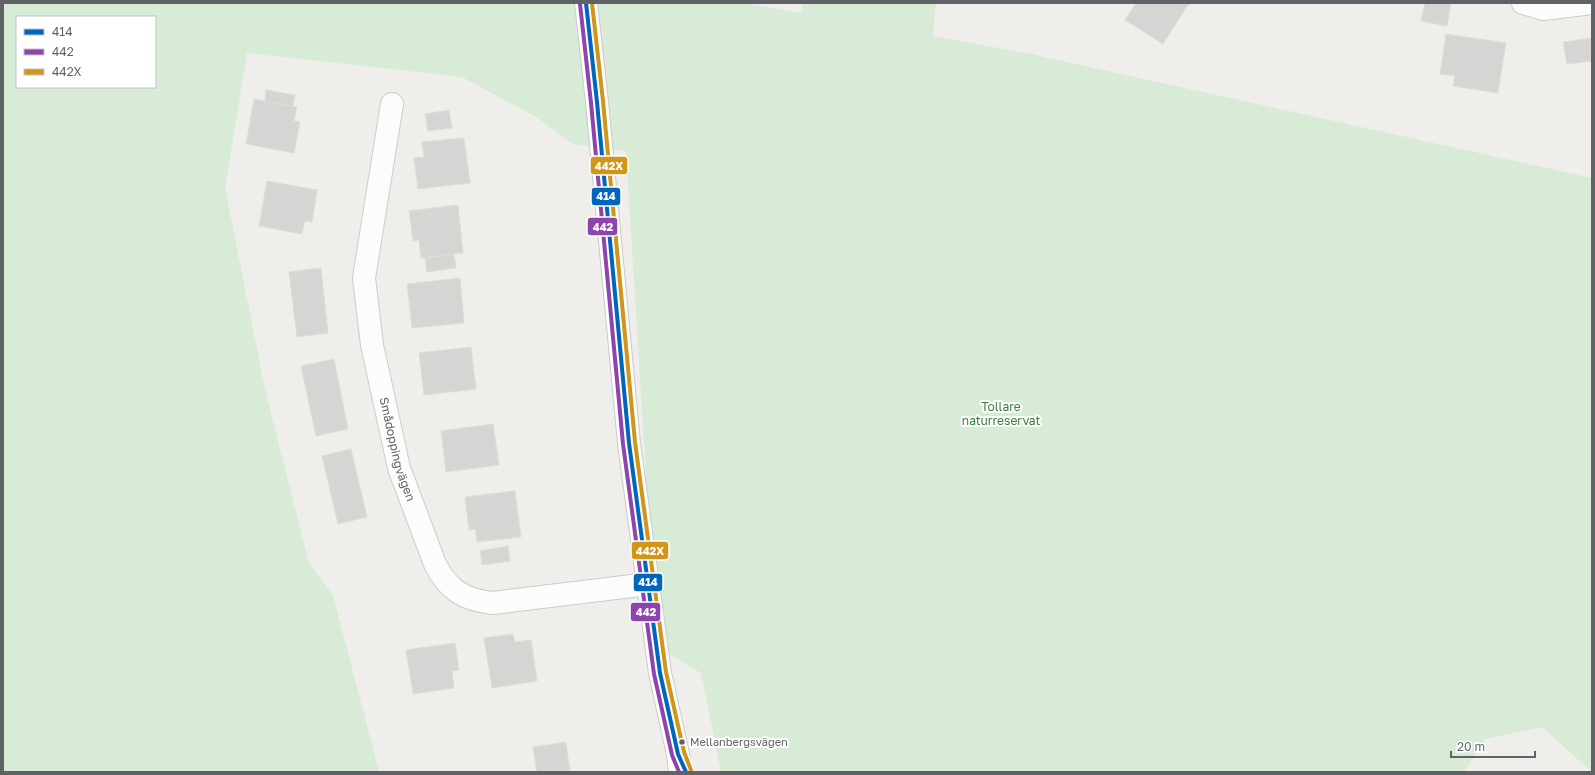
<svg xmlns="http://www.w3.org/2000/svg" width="1595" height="775" font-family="'Golos Text',sans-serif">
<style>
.green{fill:#d8ebd6;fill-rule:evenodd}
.building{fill:#d6d5d3;stroke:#deddd9}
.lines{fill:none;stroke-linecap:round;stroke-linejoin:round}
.street-casing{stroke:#cbcccc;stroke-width:24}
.secondary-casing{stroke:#cacacb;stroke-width:24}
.street{stroke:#fdfcfc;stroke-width:22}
.secondary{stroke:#fdfcfc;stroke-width:22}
.bus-1-casing{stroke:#fff;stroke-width:7}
.bus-2-casing{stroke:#fff;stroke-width:7}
.bus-3-casing{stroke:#fff;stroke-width:7}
.bus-1{stroke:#0065bd;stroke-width:4}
.bus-2{stroke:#8e44ad;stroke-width:4}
.bus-3{stroke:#d1951a;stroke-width:4}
.bus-dot{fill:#5f6368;stroke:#fff;stroke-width:1.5}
.labels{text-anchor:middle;stroke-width:4;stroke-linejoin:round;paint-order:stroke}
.bus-label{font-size:11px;fill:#5f6368;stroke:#fff;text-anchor:start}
.park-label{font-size:12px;fill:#348238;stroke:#fff}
.street-label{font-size:12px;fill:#5f6368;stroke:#fff}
.line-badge{stroke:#fff;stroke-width:1.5}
.badge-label{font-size:11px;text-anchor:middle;font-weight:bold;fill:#fff}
</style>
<rect width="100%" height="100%" fill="#efeeea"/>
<!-- green -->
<path class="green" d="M3,3H745L801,13L803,3H936L933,36L1031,54L1592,178V772L1542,727L1485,739L1464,772H721L701,673L669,654L655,592L650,541L626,151L573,144L536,117L462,77L247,53L225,188L266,394L309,563L333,595L379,772H3ZM17,17H155V87H17Z"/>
<!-- building -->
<path class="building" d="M1136,3H1193L1187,6L1163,44L1125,20Z
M1425,3H1451L1447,26L1421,21Z
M1446,34L1506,43L1498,93L1453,86L1455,76L1440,74Z
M1592,38V61L1567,64L1563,42Z
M266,90L295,95L293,106L265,101Z
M254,99L297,107L294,121L300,122L294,153L246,144Z
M449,110L452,128L428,131L425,114Z
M464,138L470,183L418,189L414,158L424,157L422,142Z
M267,181L317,190L312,222L305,221L302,234L259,226Z
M458,205L463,253L421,258L419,240L413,241L409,211Z
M454,254L456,268L427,272L425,258Z
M321,268L328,333L297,337L289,272Z
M460,278L464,323L412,328L407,284Z
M471,347L476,389L424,395L419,353Z
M334,359L348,429L316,436L301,366Z
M493,424L499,465L446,472L441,431Z
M351,449L367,517L338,524L322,456Z
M515,491L521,537L477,542L475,529L469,530L465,497Z
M508,546L510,561L482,565L480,551Z
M513,634L515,642L531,640L537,681L492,688L484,638Z
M455,643L459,670L452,671L454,688L413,694L406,650Z
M566,742L570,772H537L533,747Z"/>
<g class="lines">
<!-- street casing -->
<g class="street-casing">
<g id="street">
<path d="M1523,3L1543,9L1592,3"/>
<path id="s1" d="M392,104L364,278L372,345L399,468L435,564C448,590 464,600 493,603L648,584"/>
</g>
</g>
<!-- secondary casing -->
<g class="secondary-casing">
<path id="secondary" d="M586,3L597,102L629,443L660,673L678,754L680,772"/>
</g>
<!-- street -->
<use href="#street" class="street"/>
<!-- secondary -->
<use href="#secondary" class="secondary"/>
<!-- bus-1 casing -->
<g class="bus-1-casing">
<path id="bus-1" d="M586,3L597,102L629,443L660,673L678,754L686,772"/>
</g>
<!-- bus-2 casing -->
<g class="bus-2-casing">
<path id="bus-2" d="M580,4L591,103L623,444L654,674L672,755L679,772"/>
</g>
<!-- bus-3 casing -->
<g class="bus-3-casing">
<path id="bus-3" d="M592,3L603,101L635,442L666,672L684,752L691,770"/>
</g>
<!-- bus-1 -->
<use href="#bus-1" class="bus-1"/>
<!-- bus-2 -->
<use href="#bus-2" class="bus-2"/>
<!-- bus-3 -->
<use href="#bus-3" class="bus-3"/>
</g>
<!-- markers -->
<circle class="bus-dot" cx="682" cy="742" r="3.5"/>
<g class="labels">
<!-- bus labels -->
<g class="bus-label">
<text x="690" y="746">Mellanbergsvägen</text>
</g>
<!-- park labels -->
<g class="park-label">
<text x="1001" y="411">Tollare<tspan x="1001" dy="14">naturreservat</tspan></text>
</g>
<!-- street labels -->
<g class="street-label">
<text dy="4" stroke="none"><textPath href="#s1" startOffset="351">Smådoppingvägen</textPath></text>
</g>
</g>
<g class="line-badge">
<rect x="590" y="156" width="38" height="19" rx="4" fill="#d1951a"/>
<rect x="591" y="187" width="30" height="19" rx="4" fill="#0065bd"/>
<rect x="587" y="217" width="31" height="19" rx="4" fill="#8e44ad"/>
<rect x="631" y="541" width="38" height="19" rx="4" fill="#d1951a"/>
<rect x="633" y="573" width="30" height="19" rx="4" fill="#0065bd"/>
<rect x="630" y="602" width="31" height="20" rx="4" fill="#8e44ad"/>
</g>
<g class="badge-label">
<text x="609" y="170">442X</text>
<text x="606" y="200">414</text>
<text x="603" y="231">442</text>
<text x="650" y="555">442X</text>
<text x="648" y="586">414</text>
<text x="646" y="616">442</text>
</g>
<!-- border -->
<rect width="1595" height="775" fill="none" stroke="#5f6368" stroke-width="8"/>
<!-- legend -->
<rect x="16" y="16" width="140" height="72" fill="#ffffff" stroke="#bfc1c3"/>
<rect x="24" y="29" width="20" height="6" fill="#0065bd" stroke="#bfc1c3"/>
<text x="52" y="36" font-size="12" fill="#5f6368">414</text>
<rect x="24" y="49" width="20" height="6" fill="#8e44ad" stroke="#bfc1c3"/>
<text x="52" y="56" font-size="12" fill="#5f6368">442</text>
<rect x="24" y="69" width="20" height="6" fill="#d1951a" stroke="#bfc1c3"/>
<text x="52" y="76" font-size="12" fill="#5f6368">442X</text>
<!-- scale -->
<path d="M1451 751v6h84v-6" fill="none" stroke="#5f6368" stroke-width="2"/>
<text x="1457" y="751" font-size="12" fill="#5f6368" stroke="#ffffff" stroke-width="3" paint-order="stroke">20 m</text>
</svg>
